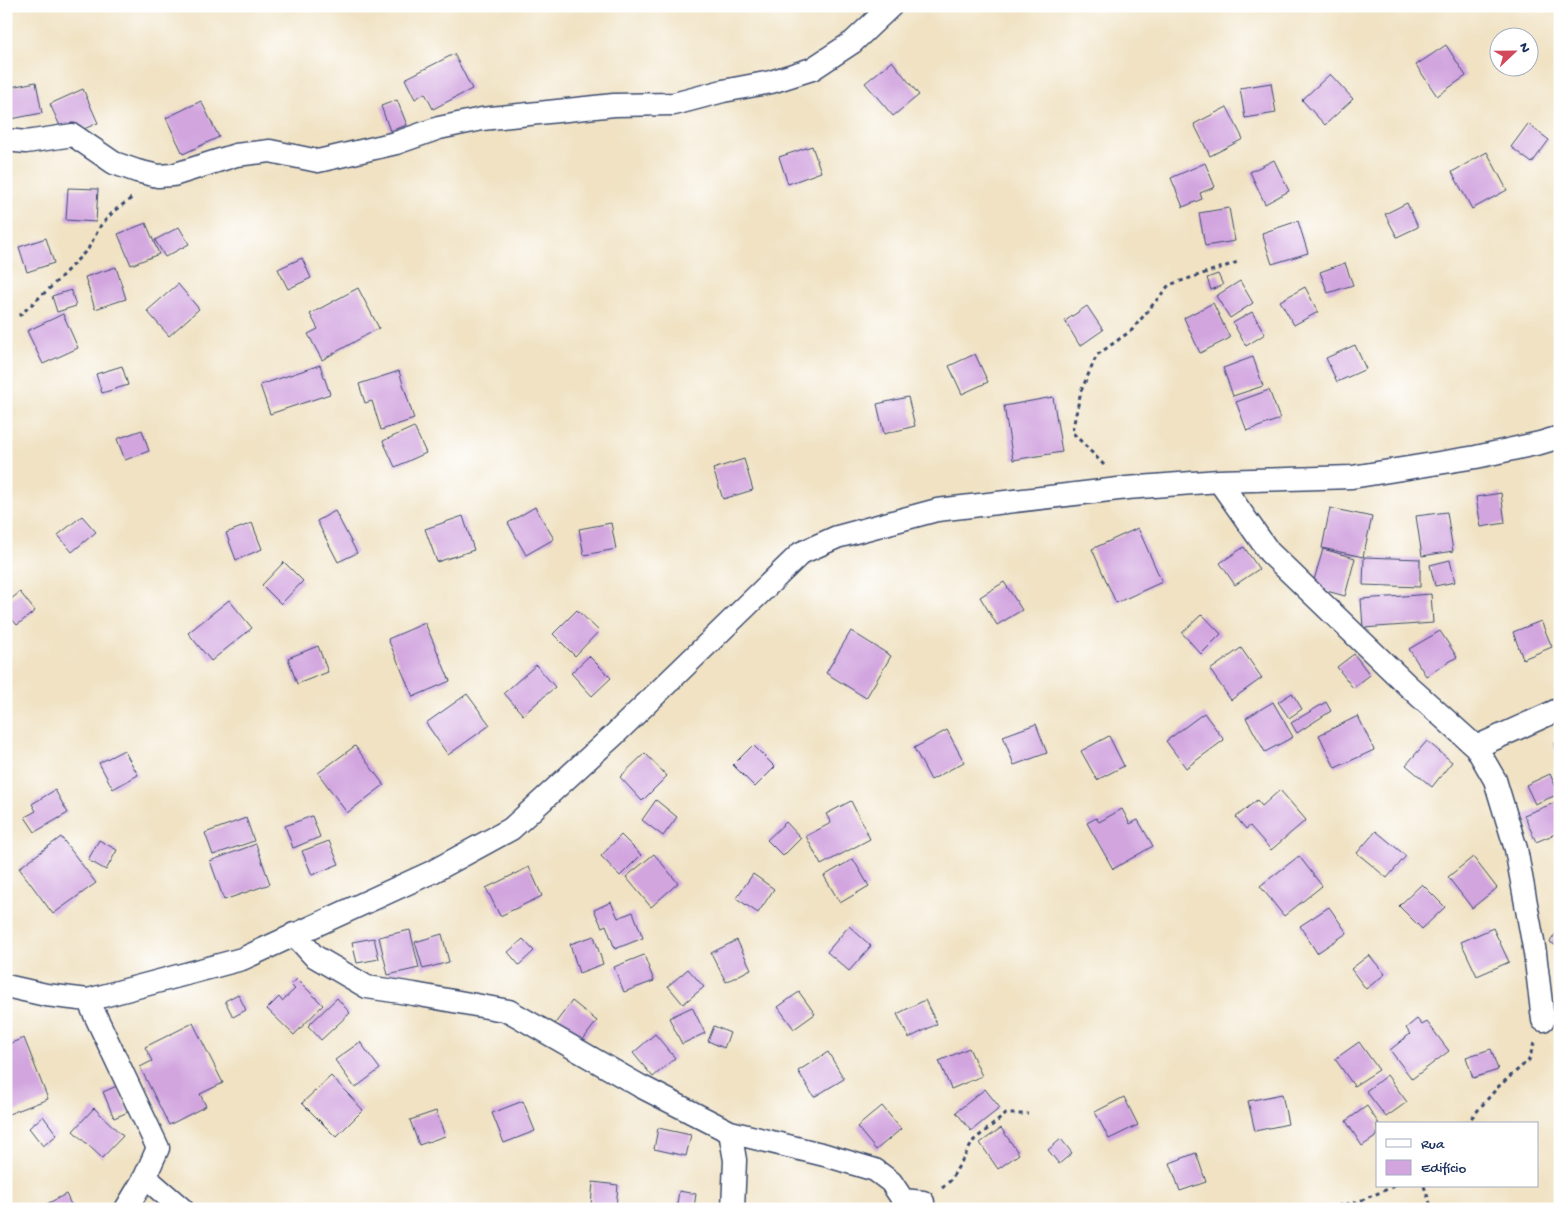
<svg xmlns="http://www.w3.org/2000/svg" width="1566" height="1215" font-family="'Gochi Hand',sans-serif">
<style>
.building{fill:#d2a5df}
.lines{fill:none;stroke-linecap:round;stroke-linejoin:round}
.street-casing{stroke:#3b4a6d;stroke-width:25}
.path{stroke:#3b4a6d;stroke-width:3;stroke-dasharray:4 4;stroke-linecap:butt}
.street{stroke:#fff;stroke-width:22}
</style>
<rect width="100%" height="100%" fill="#fff"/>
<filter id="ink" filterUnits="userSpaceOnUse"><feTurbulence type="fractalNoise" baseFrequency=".02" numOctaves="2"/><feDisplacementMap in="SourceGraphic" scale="10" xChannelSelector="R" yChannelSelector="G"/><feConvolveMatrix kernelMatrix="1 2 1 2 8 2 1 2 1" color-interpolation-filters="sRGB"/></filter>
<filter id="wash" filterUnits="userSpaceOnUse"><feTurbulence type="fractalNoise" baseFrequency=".0096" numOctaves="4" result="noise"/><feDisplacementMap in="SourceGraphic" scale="20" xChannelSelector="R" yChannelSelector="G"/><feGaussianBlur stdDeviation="1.12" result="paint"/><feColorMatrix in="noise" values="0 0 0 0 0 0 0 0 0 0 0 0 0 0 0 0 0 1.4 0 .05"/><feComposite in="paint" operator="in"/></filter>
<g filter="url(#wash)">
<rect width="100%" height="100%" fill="#f0e2c3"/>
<g id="blocks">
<!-- building -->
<path class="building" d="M1446,45L1466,76L1437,96L1416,65Z
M454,54L472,89L433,109L425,93L415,99L405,79Z
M892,61L919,95L893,116L865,83Z
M1330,74L1353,99L1325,125L1302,100Z
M36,82L42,113L6,120V88Z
M1271,83L1276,113L1245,118L1240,88Z
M83,89L98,123L65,137L50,104Z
M397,100L407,125L390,131L381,106Z
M201,101L219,137L183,154L166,118Z
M1227,107L1243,139L1210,156L1194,124Z
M1528,124L1549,140L1532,163L1511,147Z
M812,146L821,172L788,184L779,157Z
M1487,152L1507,190L1472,209L1452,172Z
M1274,160L1289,191L1265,204L1250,172Z
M1205,163L1215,187L1200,193L1202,199L1183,207L1171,178Z
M68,188L98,189L96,222L66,220Z
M1407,203L1418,227L1397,237L1385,214Z
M1229,208L1235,241L1205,246L1199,213Z
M1298,221L1308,253L1272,264L1262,233Z
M146,223L159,254L131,265L118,234Z
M179,227L189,244L165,257L155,240Z
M46,238L54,263L27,272L19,247Z
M302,258L311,278L288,289L278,269Z
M1345,263L1353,285L1328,293L1320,272Z
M116,267L126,299L95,309L85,277Z
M1218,274L1223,285L1211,290L1207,278Z
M1240,281L1253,303L1230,318L1216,296Z
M178,284L199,309L169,336L147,311Z
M1305,287L1318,312L1294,325L1280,301Z
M358,288L379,328L322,360L308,334L318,329L310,314Z
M71,290L76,306L57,312L52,296Z
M1213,303L1230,338L1200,353L1184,318Z
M1087,306L1103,330L1080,346L1065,321Z
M1252,312L1265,334L1246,346L1233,323Z
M63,314L78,348L43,364L27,331Z
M1355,345L1366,369L1337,382L1326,358Z
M975,354L988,382L962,394L949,366Z
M1253,357L1263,386L1233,396L1223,368Z
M320,365L330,394L270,414L260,385Z
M122,366L128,385L102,393L96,374Z
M399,371L414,419L381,430L372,401L365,403L359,384Z
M1269,390L1280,419L1247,431L1236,402Z
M908,397L915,426L884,434L877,404Z
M1053,397L1062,452L1013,460L1004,406Z
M414,427L426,453L395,467L383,441Z
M142,430L149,451L125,460L117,439Z
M744,459L753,490L723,499L713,469Z
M1501,493L1505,523L1481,527L1476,497Z
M535,507L554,539L526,555L508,523Z
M1330,508L1372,517L1363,557L1322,548Z
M335,511L357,553L338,562L317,521Z
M1447,512L1453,551L1422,556L1416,516Z
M82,516L96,532L72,552L58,535Z
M463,516L474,550L437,562L425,529Z
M252,523L262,549L236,560L226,533Z
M611,523L616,549L584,555L579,529Z
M1138,528L1162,582L1116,603L1092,549Z
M1244,547L1259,569L1235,585L1220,563Z
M1323,549L1355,558L1345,596L1312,587Z
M1364,557L1420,559V587L1363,585Z
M1450,560L1455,582L1435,586L1430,565Z
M284,562L303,581L281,604L262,585Z
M1004,582L1022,610L997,625L980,597Z
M20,592L35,611L17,625L6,612V603Z
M1431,594L1433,623L1363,628L1361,599Z
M229,600L252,628L211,661L188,633Z
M577,610L599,631L575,656L553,634Z
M1202,614L1221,634L1201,654L1182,633Z
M1541,621L1552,647L1523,659L1513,632Z
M425,623L450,681L413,697L388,639Z
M851,631L891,656L866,698L826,673Z
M1440,631L1457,657L1426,676L1409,649Z
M318,646L328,672L297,684L288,658Z
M1241,648L1262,678L1231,700L1210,670Z
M1354,654L1370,675L1353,688L1337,667Z
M589,656L611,678L592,696L571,673Z
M536,665L555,687L523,715L504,693Z
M1292,693L1302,709L1289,718L1278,702Z
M467,694L490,725L448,755L426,723Z
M1273,702L1293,737L1265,752L1246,718Z
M1326,702L1331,711L1297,733L1291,723Z
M1204,713L1224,740L1186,768L1166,741Z
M1358,716L1374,750L1335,768L1319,735Z
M1036,724L1047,753L1014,765L1003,736Z
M947,730L964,762L931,780L914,748Z
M1109,736L1124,766L1097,780L1081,751Z
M1427,741L1452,762L1432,787L1406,765Z
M1560,742V766H1559L1554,743Z
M753,745L775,767L755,787L733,765Z
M355,746L384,785L347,813L318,773Z
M124,750L138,775L113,789L99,763Z
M645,753L667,776L642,801L620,777Z
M1550,774L1559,794L1535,804L1526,785Z
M55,790L68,813L35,832L25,817L36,811L32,804Z
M1280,790L1306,820L1271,850L1250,826L1246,829L1236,817L1257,800L1262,806Z
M656,800L677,817L663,836L642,820Z
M851,801L870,839L821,865L806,836L831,823L826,814Z
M1559,801L1560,832L1536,842L1524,815Z
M1122,809L1130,824L1138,820L1153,846L1113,869L1087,823L1096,818L1099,822Z
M312,816L320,837L293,848L285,826Z
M246,818L254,841L213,855L205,833Z
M786,822L801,838L783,856L767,840Z
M1376,831L1406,856L1387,878L1357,853Z
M621,835L641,855L620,876L601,856Z
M61,837L96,883L53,914L19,868Z
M99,840L117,850L106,870L88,860Z
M329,841L339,864L312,875L302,851Z
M256,844L270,884L224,900L210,861Z
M654,854L678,883L651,907L626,877Z
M1299,856L1322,886L1284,916L1260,886Z
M1473,857L1497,888L1472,908L1448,877Z
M853,859L869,886L840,903L824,876Z
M529,867L542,896L500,916L486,888Z
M753,874L774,889L758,913L736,898Z
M1422,884L1445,907L1422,929L1399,906Z
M611,902L618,918L633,912L643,938L615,949L606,925L602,927L594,910Z
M1329,907L1347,933L1317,953L1300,926Z
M849,926L871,946L849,971L827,952Z
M1560,927V948L1550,942Z
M1493,928L1509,962L1477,976L1461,942Z
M410,930L419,968L388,975L379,937Z
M442,934L449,962L423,969L415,942Z
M594,936L603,964L579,973L570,944Z
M374,938L379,959L357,963L352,942Z
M523,939L534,951L519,965L508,952Z
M737,940L751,969L726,982L711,953Z
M644,955L654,981L624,992L614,967Z
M1369,955L1385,974L1366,989L1351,969Z
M688,969L704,987L683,1004L668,986Z
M297,979L323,1005L294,1035L267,1009L279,997L282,1001L295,989L291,985Z
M799,992L815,1014L794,1029L778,1007Z
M238,994L246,1010L233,1017L225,1001Z
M337,998L350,1013L321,1040L308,1026Z
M925,1000L937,1024L909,1038L897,1014Z
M572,1001L597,1021L579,1045L554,1025Z
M692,1007L705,1033L682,1044L669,1018Z
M1417,1019L1422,1025L1427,1022L1449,1051L1412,1079L1390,1050L1410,1034L1406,1028Z
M193,1023L223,1083L200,1094L206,1106L169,1125L140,1067L152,1061L145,1047Z
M714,1026L730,1033L724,1048L708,1041Z
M655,1034L675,1058L653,1077L633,1053Z
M24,1038L48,1099L6,1115V1045Z
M360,1042L380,1069L355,1088L335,1060Z
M1359,1042L1379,1070L1354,1086L1335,1059Z
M969,1048L982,1076L951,1089L939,1061Z
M1491,1049L1498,1070L1473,1078L1466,1057Z
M828,1052L844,1079L814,1097L798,1071Z
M1387,1075L1407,1102L1386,1117L1366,1091Z
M331,1076L363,1110L336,1137L302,1103Z
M117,1086L128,1112L114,1118L103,1092Z
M985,1089L1000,1108L971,1131L956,1112Z
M1282,1094L1288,1124L1255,1131L1248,1101Z
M1124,1097L1138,1125L1109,1139L1095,1112Z
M523,1101L535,1131L504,1143L492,1113Z
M882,1106L901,1129L876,1150L857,1127Z
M1367,1106L1379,1124H1377V1136L1362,1146L1346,1121Z
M94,1108L123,1136L102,1158L73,1131Z
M436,1111L445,1136L419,1145L410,1120Z
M43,1116L57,1135L43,1146L29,1128Z
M658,1128L691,1135L686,1156L654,1149Z
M1001,1128L1019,1154L998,1169L980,1143Z
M1061,1139L1072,1153L1059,1164L1048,1150Z
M1196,1153L1206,1182L1180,1191L1170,1163Z
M593,1182L618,1185L616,1208L591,1205Z
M679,1191L696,1194L694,1207L677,1204Z
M66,1194L73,1209H42L41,1207Z"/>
</g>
</g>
<g filter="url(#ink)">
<use href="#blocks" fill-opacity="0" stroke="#3b4a6d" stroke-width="1"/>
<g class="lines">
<!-- street casing -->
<g class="street-casing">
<path id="street" d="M6,140L26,142L73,135L114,163L137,171L158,176L173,175L236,155L270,151L318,161L396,143L439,128L482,119L614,105L674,104L723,91L771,82L812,69L853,42L891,6
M1219,481L1269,552L1406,684L1476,747L1495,780L1516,849L1535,953L1543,1020
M1476,747L1560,709
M294,934L314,956L367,987L414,994L509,1011L640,1086L730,1132L825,1155L875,1170L891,1182L903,1200L923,1202
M6,986L46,995L88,1000L242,959L432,872L511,829L614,735L801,553L837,537L937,510L1127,488L1219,481L1352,477L1476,457L1540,443L1560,437
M88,1000L158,1148L145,1177L182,1209
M730,1132L735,1160L733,1209
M126,1209L145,1177"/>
</g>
<!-- path -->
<path class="path" d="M19,316L51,287L88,249L101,225L114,211L133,197
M1104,465L1072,432L1081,391L1097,355L1132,330L1169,285L1238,262
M1466,1124L1498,1087L1529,1060L1534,1043
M1424,1186L1432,1209
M942,1188L950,1181L974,1140L1006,1114H1028
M1322,1209L1357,1202L1395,1186"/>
<!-- street -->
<use href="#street" class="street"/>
</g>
</g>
<!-- margin -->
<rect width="1566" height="1215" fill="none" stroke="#fff" stroke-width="25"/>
<!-- legend -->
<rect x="1376" y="1122" width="162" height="65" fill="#ffffff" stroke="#a4acbf"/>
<rect x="1386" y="1139" width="25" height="8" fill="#ffffff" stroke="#a4acbf"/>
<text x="1421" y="1148" font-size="15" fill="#1b2f5e">Rua</text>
<rect x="1386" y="1160" width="25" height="15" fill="#d2a5df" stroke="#a4acbf"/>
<text x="1421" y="1172" font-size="15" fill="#1b2f5e">Edifício</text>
<!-- north arrow -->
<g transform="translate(1514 52) rotate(68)"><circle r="24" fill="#ffffff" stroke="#a4acbf"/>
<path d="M0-4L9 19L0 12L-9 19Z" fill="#d1495b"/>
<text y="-8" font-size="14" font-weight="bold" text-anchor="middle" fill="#1b2f5e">N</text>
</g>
</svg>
